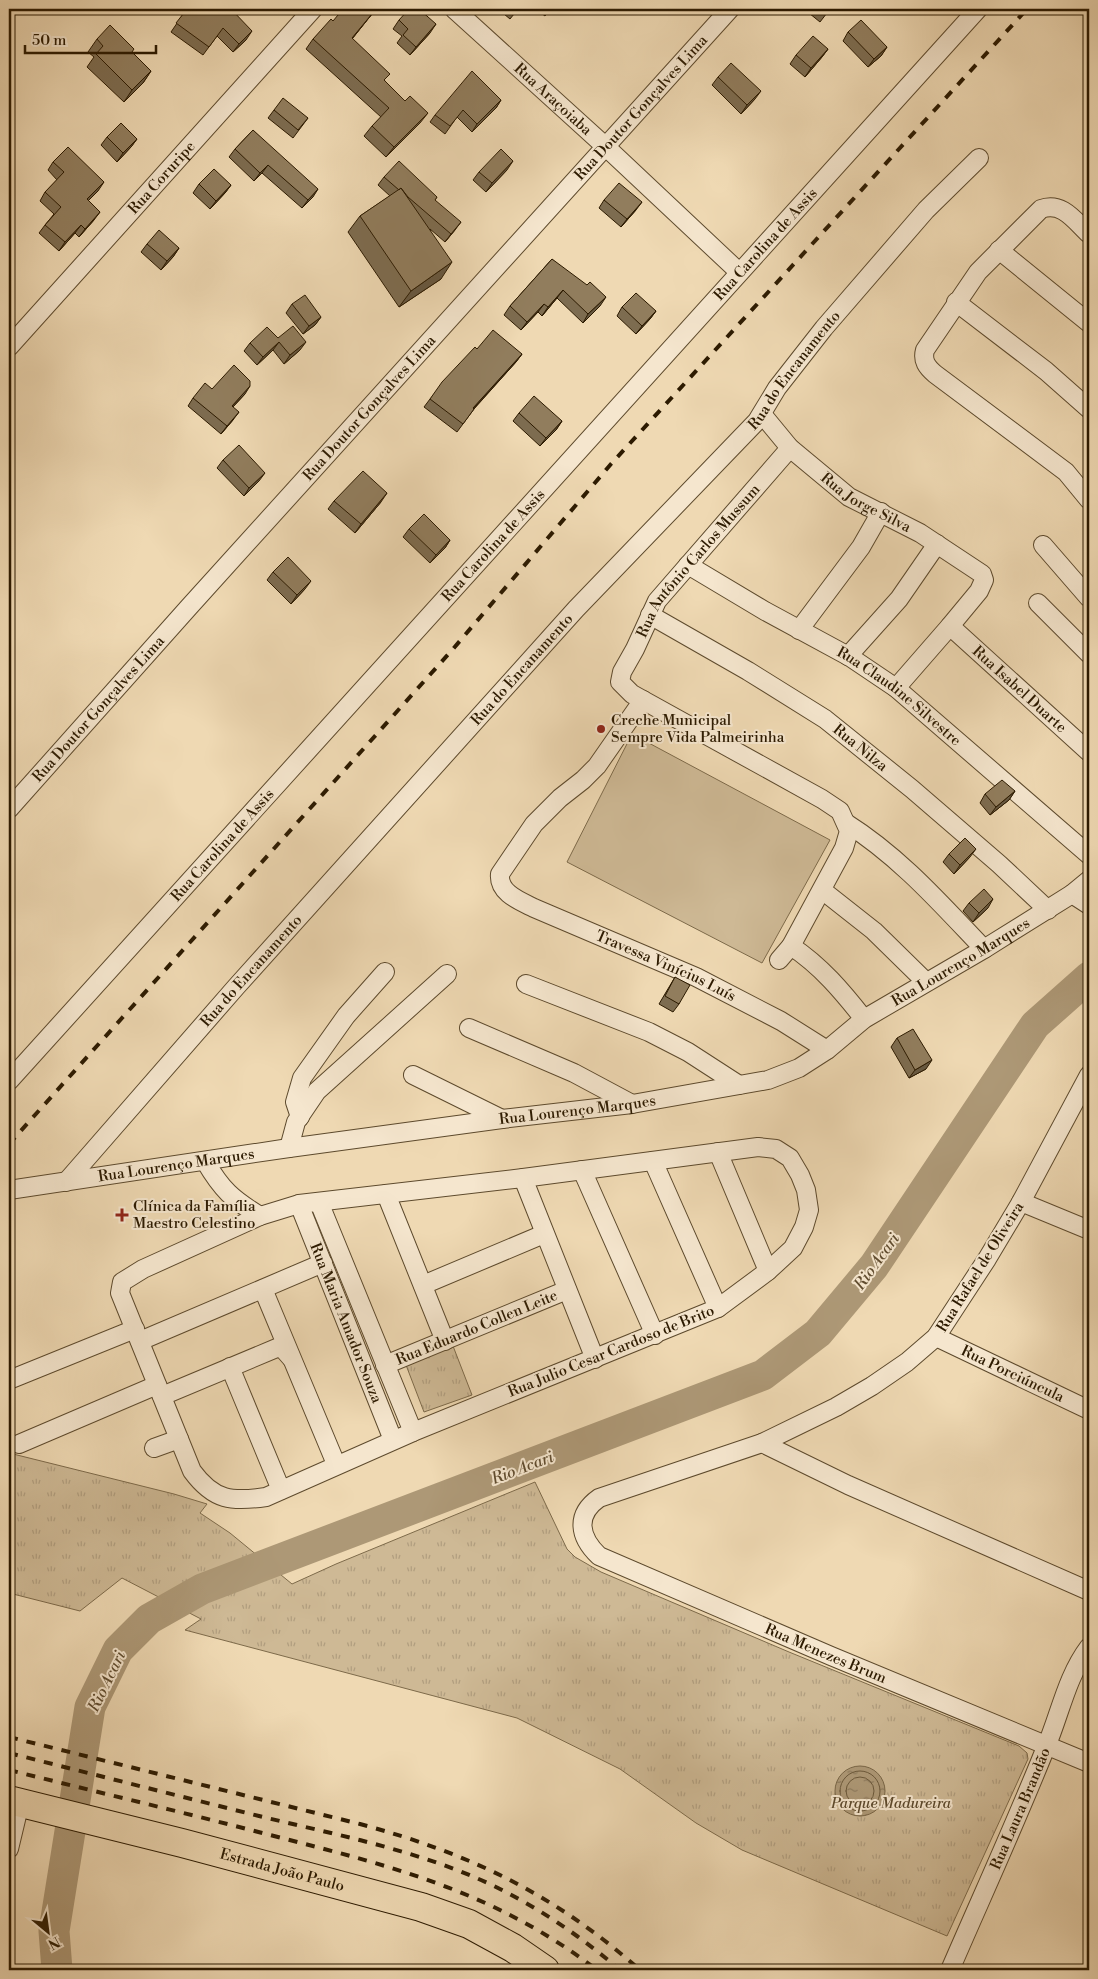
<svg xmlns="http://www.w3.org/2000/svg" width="1098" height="1979" font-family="'Libre Bodoni',serif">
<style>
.grass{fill:#ceb995;stroke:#7d6a4a}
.park{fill:url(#park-tufts);stroke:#7d6a4a}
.water{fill:url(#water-ripples);stroke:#796647}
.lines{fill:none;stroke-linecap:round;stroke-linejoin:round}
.shore{stroke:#6c593b;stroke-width:1}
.river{stroke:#ad9876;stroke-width:31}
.street-casing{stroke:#5d4a2d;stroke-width:20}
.primary-casing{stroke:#2c1a00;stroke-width:30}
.street{stroke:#f5e6ce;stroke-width:18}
.primary{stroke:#efd9b3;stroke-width:28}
.rail{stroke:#2c1a00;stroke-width:4;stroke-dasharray:9 9;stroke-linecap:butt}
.wall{fill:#7d6c50;stroke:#2c1a00}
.shaded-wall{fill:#665841;stroke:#2c1a00}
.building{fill:#917d5d;stroke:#2c1a00}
.poi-dot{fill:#8f2418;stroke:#f5e6ce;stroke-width:2}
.labels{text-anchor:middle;stroke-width:4;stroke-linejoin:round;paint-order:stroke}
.street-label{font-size:15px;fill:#2c1a00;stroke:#f5e6ce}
.poi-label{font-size:15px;fill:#2c1a00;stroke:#f5e6ce;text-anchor:start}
.park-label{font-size:15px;font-style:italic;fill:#5d4a2d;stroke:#f5e6ce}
.water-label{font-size:16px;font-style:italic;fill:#604c2f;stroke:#f5e6ce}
</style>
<defs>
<pattern id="park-tufts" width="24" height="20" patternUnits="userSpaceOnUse" patternTransform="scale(1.25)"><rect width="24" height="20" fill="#ceb995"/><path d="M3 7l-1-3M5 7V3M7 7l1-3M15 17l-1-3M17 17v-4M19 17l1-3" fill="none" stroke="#b19e7f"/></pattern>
<pattern id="water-ripples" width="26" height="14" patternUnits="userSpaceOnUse" patternTransform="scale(1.25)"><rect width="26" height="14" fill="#ad9876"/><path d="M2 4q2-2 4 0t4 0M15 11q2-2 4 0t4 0" fill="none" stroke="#8d7b5e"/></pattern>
</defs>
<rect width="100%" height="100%" fill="#efd9b3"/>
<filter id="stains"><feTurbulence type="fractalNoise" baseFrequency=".004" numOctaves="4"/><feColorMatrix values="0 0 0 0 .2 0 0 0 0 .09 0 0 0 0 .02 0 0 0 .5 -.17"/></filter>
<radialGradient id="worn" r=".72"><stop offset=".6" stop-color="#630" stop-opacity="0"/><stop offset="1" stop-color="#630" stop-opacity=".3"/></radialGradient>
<!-- grass -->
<path class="grass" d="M632,734L830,840L762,963L567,862Z"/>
<!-- park -->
<path class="park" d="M453,1346L472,1395L424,1412L406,1365Z
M9,1453L174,1494L207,1504L200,1513L230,1533L292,1584L336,1564L535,1482L567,1549L575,1557L601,1572L789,1652L1019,1746L1027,1753L1028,1759L947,1936L742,1850L696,1823L620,1769L517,1718L185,1630L201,1619L122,1578L80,1611L9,1593Z"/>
<!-- water -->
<path class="water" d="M835 1791a25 25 0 1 1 50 0a25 25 0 1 1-50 0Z"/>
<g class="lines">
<!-- shore -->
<path class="shore" d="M840 1791a20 20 0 1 1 40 0a20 20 0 1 1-40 0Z
M846 1791a14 14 0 1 1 28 0a14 14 0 1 1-28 0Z"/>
<!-- river -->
<path class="river" d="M57,1970L54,1931L90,1707L118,1650L149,1619L202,1589L763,1375L818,1333L874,1266L1035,1025L1089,977"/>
<!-- street casing -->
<g class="street-casing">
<g id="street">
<path id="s1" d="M454,9L606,147L739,272"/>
<path d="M1089,234C1075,221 1062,201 1041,209L978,272L925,350C922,361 927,367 935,374L1066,472L1089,500"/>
<path d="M999,250L1089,323"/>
<path d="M956,302L1046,371L1089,409"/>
<path id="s2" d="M9,347L313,9"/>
<path id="s3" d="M762,414L790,448L849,497L920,533L982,574L984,580L979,591L950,626L896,688"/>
<path d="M1043,545L1089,598"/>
<path id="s4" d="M688,565L765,611L850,657L896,688L1089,855"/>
<path d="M1038,603L1089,654"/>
<path id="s5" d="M650,615L748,671L825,719L912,789L999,864L1048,910"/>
<path id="s6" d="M950,626L1089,752"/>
<path d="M799,630L861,547L881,512"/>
<path d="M848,656L899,599L937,544"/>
<path id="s7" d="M643,700L597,766L583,780L560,798L534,824L500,874C498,893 520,901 534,908L696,977L781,1021L827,1050"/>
<path id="s8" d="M9,809L189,607L730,9"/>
<path d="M846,823C900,857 941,904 984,949"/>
<path d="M822,890L874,931L926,982"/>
<path d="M1072,894L1089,905"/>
<path d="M791,946C821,966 842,991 864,1019"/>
<path id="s9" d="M779,960L791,946L844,848L849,831L840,811L822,799L632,694L620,682L622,672L635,649L657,601L790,448"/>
<path d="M526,984L649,1032L688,1052L739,1085"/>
<path d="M469,1028L574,1073L632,1104"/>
<path d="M413,1075L502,1119"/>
<path id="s10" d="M1089,1075L1021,1202L987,1259L936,1337L907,1362L872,1386L836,1407L762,1443L599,1498C575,1515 579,1537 599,1556L831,1656L1089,1763"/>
<path id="s11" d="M9,1081L978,9"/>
<path d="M300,1117L295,1102L302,1078L346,1016L385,972"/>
<path d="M758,1147L776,1149L790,1158L800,1175L806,1190L809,1210L804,1227L793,1248L768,1271L718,1308L413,1432L266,1497C232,1502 214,1501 192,1471L120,1293L122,1282L143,1269L260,1216L299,1204L523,1178Z"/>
<path d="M289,1148L296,1122L317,1091L447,974"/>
<path d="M718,1152L768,1271"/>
<path d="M205,1161C222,1190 232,1199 260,1216"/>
<path d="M653,1161L718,1308"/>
<path d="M582,1170L655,1335"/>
<path d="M523,1178L595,1359"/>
<path id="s12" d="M66,1182L236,987L576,609L757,421L777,388L824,328L926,210L979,158"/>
<path id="s13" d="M9,1190L289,1148L502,1119L632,1104L768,1080L799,1068L827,1050L864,1019L984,949L1072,894L1089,880"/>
<path d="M386,1194L445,1341"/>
<path d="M319,1202L413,1432"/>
<path d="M1021,1202L1089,1230"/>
<path id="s14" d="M299,1204L393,1440"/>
<path d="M423,1285L544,1234"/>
<path d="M263,1289L336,1464"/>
<path id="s15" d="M936,1337L1089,1410"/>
<path d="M140,1341L323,1263"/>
<path id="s16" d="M385,1365L567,1290"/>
<path d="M230,1367L281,1490"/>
<path d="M9,1380L135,1329"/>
<path d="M162,1396L279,1347L284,1350L291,1358"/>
<path d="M762,1443L848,1485L1089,1591"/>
<path d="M19,1444L157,1385"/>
<path d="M154,1448L179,1439"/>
<path d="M9,1849L20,1803"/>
<path id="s17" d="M950,1970C982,1896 1016,1822 1046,1747C1060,1714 1067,1676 1089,1647"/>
</g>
</g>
<!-- primary casing -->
<g class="primary-casing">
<g id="primary">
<path id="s18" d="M9,1800L182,1843L421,1907L469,1924L513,1948L545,1970"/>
</g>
</g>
<!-- street -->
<use href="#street" class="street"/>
<!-- primary -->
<use href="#primary" class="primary"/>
<!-- rail -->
<path class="rail" d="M9,1144L453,649L611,464L1027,9
M9,1737L360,1824C471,1854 554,1894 640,1970
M9,1753C92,1774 175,1795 259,1816C333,1834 411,1849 481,1880C532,1903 578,1934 620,1970
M9,1770C97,1792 186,1813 274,1836C395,1867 495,1892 597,1970"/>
</g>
<!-- wall -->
<path class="wall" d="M185,9H231L246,40L233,52L217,36L203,55L171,32L186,10Z
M376,9L352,39L385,81L420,123L386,157L364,136L372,126L381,117L306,49L313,39L333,21Z
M498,9H518L510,19Z
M536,9H550L545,16Z
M804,9H830L820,22Z
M873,9H879L876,12Z
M399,20L430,33L410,55L397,43L402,36L393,29Z
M848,32L887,47L881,56L868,67L843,41Z
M97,39L132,52L151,71L143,83L124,102L87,67L94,57L88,52Z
M828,49L822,57L805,77L790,64L796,55Z
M718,77L755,99L741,114L712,85Z
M501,100L496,108L472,132L457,117L445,134L430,122L435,115Z
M274,110L308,118L293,138L268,118Z
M253,130L313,197L302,208L262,173L254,181L229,157L235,149Z
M107,137L137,139L131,147L117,162L101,145Z
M53,162L98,191L88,200L94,220L79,237L75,233L59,251L39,233L45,225L54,214L40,201L45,192L57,180L48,170Z
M507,170L486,192L473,180L479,172Z
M384,177L437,197L435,200L455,230L445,242L430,229L441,279L399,307L348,232L360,216L390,196L378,185Z
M199,184L231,185L225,193L210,209L193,193Z
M604,200L636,210L621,227L599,208Z
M147,244L179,248L173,257L161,270L141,252Z
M552,259L600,306L583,323L557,298L542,316L538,312L521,330L504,315L510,306Z
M292,304L321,317L315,325L303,334L286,313Z
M622,307L656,311L650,319L636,334L617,316Z
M278,338L300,350L284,364L273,350L257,365L244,351L250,343Z
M477,349L522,354L516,362L474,409L457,432L424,407L430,399Z
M212,389L245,394L233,407V420L221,434L188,406L193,398Z
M519,413L562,421L556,430L540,446L513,421Z
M223,460L259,481L244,496L217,468Z
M334,501L381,502L355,533L328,509Z
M409,529L450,540L445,548L430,563L403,537Z
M273,572L305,589L291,604L267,580Z
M1015,791L1009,800L990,815L980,803L985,794Z
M949,854L970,857L954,874L943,862Z
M969,903L988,908L973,922L963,911Z
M675,977L679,1004L673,1012L659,1004Z
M897,1038L926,1069L909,1078L891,1047Z"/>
<!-- shaded-wall -->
<path class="shaded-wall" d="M376,9L344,49L352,38Z
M436,24L430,33L410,55L416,47Z
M252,31L246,40L233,52L239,44Z
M887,47L881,56L868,67L874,59Z
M828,49L822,57L805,77L811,68Z
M151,71L143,83L124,102L132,90Z
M761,91L755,99L741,114L747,105Z
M501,100L496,108L472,132L477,124Z
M428,113L420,123L386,157L394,147Z
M137,139L131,147L117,162L123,153Z
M513,161L507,170L486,192L492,183Z
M268,165L262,173L254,181L260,173Z
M104,182L98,191L81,208L87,199Z
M231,185L225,193L210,209L216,201Z
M318,189L313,197L302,208L308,200Z
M642,202L636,210L621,227L627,219Z
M100,212L94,220L79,237L85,229Z
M461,222L455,230L445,242L451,234Z
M81,225L75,233L59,251L65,242Z
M179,248L173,257L161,270L167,261Z
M452,262L441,279L399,307L411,291Z
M563,290L557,298L542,316L548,307Z
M606,297L600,306L583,323L588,314Z
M544,304L538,312L521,330L527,322Z
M656,311L650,319L636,334L642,326Z
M321,317L315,325L303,334L309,326Z
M279,342L273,350L257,365L263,357Z
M306,342L300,350L284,364L290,355Z
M522,354L516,362L467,416L473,408Z
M250,386L245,394L226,414L232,406Z
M239,412L233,420L221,434L227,426Z
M562,421L556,430L540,446L546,438Z
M265,473L259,481L244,496L249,488Z
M387,493L381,502L355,533L361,524Z
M450,540L445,548L430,563L436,555Z
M311,581L305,589L291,604L297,595Z
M1015,791L1009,800L990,815L996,807Z
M976,849L970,857L954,874L960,865Z
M993,899L988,908L973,922L979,913Z
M932,1060L926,1069L909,1078L915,1070Z"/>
<!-- building -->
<path class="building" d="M187,9H231L252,31L239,44L223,28L209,47L176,23Z
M343,9H376L352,38L390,74L384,80L405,101L410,96L428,113L394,147L372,126L389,108L313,39L331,19L333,21Z
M409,9H419L436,24L416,47L403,35L408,29L399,20Z
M819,9H830L826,14Z
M861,20L887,47L874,59L848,32Z
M110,25L134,49L132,52L151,71L132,90L96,54L103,46L97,39Z
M813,36L828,49L811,68L796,55Z
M731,63L761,91L747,105L718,77Z
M472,71L501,100L477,124L463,110L450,126L435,115Z
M283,98L308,118L298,130L274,110Z
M121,123L137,139L123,153L107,137Z
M253,130L318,189L308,200L268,165L260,173L235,149Z
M68,147L104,182L87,199L100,212L85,229L81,225L65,242L45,225L61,207L45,192L64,172L53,162Z
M501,149L513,161L492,183L479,172Z
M399,161L437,197L435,200L461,222L451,234L408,197L401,188L399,190L384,177Z
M214,169L231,185L216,201L199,184Z
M619,183L642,202L627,219L604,200Z
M401,188L452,262L411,291L360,216Z
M159,230L179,248L167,261L147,244Z
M552,259L587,285L590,282L606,297L588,314L563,290L548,307L544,304L527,322L510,306Z
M636,293L656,311L642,326L622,307Z
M305,295L321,317L309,326L292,304Z
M293,326L306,342L290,355L279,342L263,357L250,343L267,327L278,338Z
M493,330L522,354L473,408L474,409L463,424L430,399L442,382L475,347L477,349Z
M234,365L250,381V386L232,406L239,412L227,426L193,398L205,383L212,389Z
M534,396L562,421L546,438L519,413Z
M239,445L265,473L249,488L223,460Z
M363,471L387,493L361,524L334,501Z
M424,514L450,540L436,555L409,529Z
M288,557L311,581L297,595L273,572Z
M1002,780L1015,791L996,807L985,794Z
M965,838L976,849L960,865L949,854Z
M984,889L993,899L979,913L969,903Z
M675,977L690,985L679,1004L665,996Z
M913,1029L932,1060L915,1070L897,1038Z"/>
<!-- markers -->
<g class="poi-dot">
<circle cx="601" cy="729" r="5"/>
<path d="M119.5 1207.5h5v5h5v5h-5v5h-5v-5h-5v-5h5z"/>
</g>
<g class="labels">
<!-- street labels -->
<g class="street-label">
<text dy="5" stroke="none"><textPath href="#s1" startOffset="134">Rua Araçoiaba</textPath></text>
<text dy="5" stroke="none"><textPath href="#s8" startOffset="944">Rua Doutor Gonçalves Lima</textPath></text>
<text dy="5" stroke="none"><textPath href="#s2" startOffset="228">Rua Coruripe</textPath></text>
<text dy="5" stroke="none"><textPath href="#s11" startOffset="1128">Rua Carolina de Assis</textPath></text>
<text dy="5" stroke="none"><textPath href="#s12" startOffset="1091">Rua do Encanamento</textPath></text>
<text dy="5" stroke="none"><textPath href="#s8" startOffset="539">Rua Doutor Gonçalves Lima</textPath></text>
<text dy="5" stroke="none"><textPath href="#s3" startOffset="138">Rua Jorge Silva</textPath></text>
<text dy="5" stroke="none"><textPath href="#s11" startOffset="722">Rua Carolina de Assis</textPath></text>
<text dy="5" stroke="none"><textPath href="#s9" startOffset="571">Rua Antônio Carlos Mussum</textPath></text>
<text dy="5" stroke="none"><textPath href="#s12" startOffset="686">Rua do Encanamento</textPath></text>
<text dy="5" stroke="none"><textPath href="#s6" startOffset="94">Rua Isabel Duarte</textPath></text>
<text dy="5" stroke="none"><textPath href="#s4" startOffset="249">Rua Claudine Silvestre</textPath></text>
<text dy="5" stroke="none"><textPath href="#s8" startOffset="134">Rua Doutor Gonçalves Lima</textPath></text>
<text dy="5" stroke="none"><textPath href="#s5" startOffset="249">Rua Nilza</textPath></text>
<text dy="5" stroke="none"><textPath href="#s11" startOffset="318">Rua Carolina de Assis</textPath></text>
<text dy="5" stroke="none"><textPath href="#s13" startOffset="994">Rua Lourenço Marques</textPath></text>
<text dy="5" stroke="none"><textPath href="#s7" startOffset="422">Travessa Vinícius Luís</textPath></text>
<text dy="5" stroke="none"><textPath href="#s12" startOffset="281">Rua do Encanamento</textPath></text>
<text dy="5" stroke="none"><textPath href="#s13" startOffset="574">Rua Lourenço Marques</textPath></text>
<text dy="5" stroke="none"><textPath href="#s13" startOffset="169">Rua Lourenço Marques</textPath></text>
<text transform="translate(980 1267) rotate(-58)" y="5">Rua Rafael de Oliveira</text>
<text dy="5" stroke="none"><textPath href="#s14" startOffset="128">Rua Maria Amador Souza</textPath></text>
<text dy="5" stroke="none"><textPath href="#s16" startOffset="99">Rua Eduardo Collen Leite</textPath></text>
<text transform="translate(611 1351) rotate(-22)" y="5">Rua Julio Cesar Cardoso de Brito</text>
<text dy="5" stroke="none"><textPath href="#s15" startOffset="85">Rua Porciúncula</textPath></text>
<text dy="5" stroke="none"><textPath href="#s10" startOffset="996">Rua Menezes Brum</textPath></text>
<text dy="5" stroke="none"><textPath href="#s17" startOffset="176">Rua Laura Brandão</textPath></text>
<text dy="5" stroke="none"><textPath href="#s18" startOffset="282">Estrada João Paulo</textPath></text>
</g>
<!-- poi labels -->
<g class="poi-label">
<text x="611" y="725">Creche Municipal<tspan x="611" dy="17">Sempre Vida Palmeirinha</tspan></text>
<text x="133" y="1211">Clínica da Família<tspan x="133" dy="17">Maestro Celestino</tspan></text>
</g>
<!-- park labels -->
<g class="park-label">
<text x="891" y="1808">Parque Madureira</text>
</g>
<!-- water labels -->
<g class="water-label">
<text transform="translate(876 1261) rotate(-54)" y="6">Rio Acari</text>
<text transform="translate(522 1467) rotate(-21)" y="6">Rio Acari</text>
<text transform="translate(106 1681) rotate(-64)" y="6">Rio Acari</text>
</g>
</g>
<!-- margin -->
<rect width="1098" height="1979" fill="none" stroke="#efd9b3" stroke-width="30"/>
<rect x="10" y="10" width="1078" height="1959" fill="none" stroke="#2c1a00" stroke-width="2.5"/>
<rect x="15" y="15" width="1068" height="1949" fill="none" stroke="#2c1a00"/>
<!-- north arrow -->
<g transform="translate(48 1932) rotate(151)" stroke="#f5e6ce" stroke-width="4" paint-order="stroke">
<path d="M0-4L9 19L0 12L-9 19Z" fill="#2c1a00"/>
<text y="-8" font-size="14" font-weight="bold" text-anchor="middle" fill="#2c1a00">N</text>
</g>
<!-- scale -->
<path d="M25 45v8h131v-8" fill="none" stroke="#2c1a00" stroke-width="2.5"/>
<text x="32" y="45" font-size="15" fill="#2c1a00" stroke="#f5e6ce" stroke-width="4" paint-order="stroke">50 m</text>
<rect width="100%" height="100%" filter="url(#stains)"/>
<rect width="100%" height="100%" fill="url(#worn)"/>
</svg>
